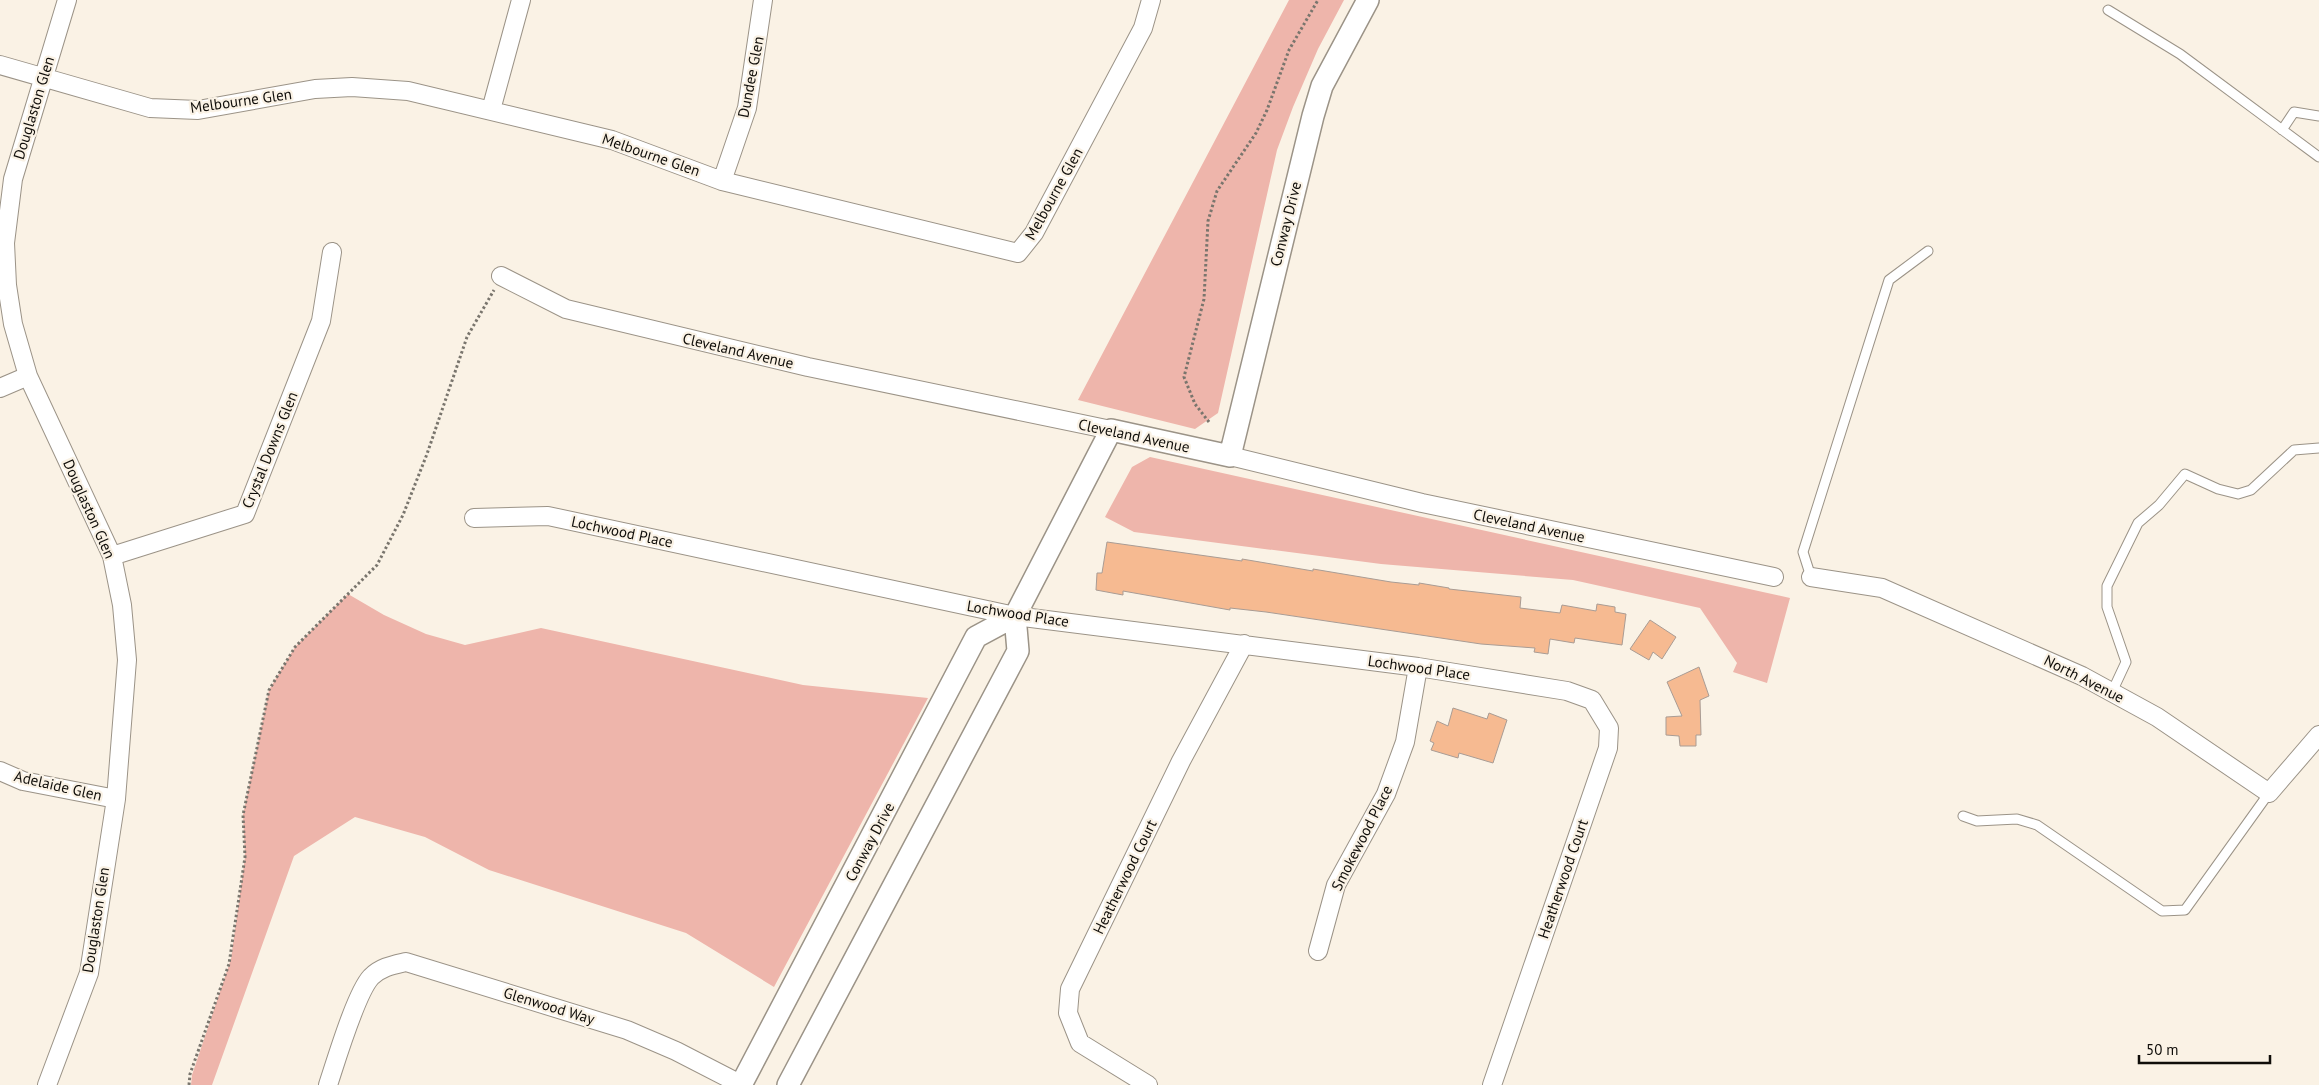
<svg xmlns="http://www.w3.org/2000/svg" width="2319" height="1085" font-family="'PT Sans',sans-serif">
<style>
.green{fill:#eeb5ab}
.building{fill:#f6ba91;stroke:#a99c94}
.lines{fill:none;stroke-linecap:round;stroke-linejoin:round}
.service-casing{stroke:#9b9387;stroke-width:11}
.minor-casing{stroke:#9b9387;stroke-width:20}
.tertiary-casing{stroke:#9b9387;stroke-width:24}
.path{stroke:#79756d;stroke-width:3;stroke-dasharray:2.5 2.5;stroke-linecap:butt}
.service{stroke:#fff;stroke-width:9}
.minor{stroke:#fff;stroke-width:18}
.tertiary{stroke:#fff;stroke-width:21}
.labels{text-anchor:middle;stroke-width:4.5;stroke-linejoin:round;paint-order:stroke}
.street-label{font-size:15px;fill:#0f0d09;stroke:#faf2e5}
</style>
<rect width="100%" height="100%" fill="#faf2e5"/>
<!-- green -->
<path class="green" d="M1289,0H1344L1318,49L1293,107L1277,150L1218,413L1195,429L1078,400Z
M1150,457L1790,598L1767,683L1733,672L1737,663L1700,608L1573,580L1381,564L1134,532L1105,517L1132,467Z
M348,594L384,615L426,634L465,645L541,628L803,685L928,698L774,987L686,933L489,870L425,837L355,817L294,856L212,1085H191L192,1075L231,959L245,857L243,815L269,690L295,647Z"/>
<!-- building -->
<path class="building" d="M1107,542L1242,561V559L1313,571V569L1391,582L1419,585V583L1449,588V589L1521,597L1520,608L1560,613L1562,605L1596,611L1597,604L1615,607V612L1626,614L1622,645L1575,638L1574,643L1550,639L1548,654L1534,652L1535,648L1481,644L1266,612L1230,608V610L1123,591V595L1096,590L1097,573H1102Z
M1650,620L1676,637L1662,659L1653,652L1649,660L1630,649Z
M1699,667L1709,696L1700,700L1701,735H1696V746H1680L1679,736L1666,735V717L1682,716L1667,682Z
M1453,708L1487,719L1489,713L1507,720L1493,763L1459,753L1458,758L1431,750L1434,743L1430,741L1437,721L1448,726Z"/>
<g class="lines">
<!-- service casing -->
<g class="service-casing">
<path id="service" d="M2108,10L2180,54L2319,157
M2282,130L2294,112L2319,116
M1811,577L1803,552L1889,280L1928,251
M2112,692L2126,662L2107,607V586L2138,523L2159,505L2185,474L2218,489L2238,494L2251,490L2294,450L2319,448
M1963,816L1977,821L2017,819L2037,825L2162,911L2185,910L2269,793"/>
</g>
<!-- minor casing -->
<g class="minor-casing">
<path id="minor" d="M0,65L150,108L198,110L315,89L352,87L408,91L612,140L722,181L1018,253L1034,233L1143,28L1151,0
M491,110L521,0
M722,181L747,108L763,0
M501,276L566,309L808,367L1111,430
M0,388L28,376
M1230,456L1422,503L1774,577
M474,518L548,516L1015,616L1418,667L1567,691L1592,700L1609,728L1608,748L1492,1085
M112,556L245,514L321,321L332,252
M1811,577L1882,588L2082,676L2157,717L2269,793L2319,735
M0,771L23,781L116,799
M1318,951L1336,885L1386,794L1405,742L1418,667
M47,1085L89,973L116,799L127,660L122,605L112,556L28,376L13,324L7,285L5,243L13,179L67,0
M328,1085C336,1061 356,993 371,977C381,967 393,965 406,962L627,1030L676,1051L742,1085
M1148,1085L1080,1043L1068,1013L1070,989L1181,761L1244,644"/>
</g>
<!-- tertiary casing -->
<g class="tertiary-casing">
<path id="tertiary" d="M741,1085L976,637L1015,616
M788,1085L1018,651L1015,616L1111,430L1230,456L1313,116L1322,86L1368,0"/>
</g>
<!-- path -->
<path class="path" d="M1209,422L1195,404L1184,377L1204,299L1208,221L1217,191L1256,133L1267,110L1289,50L1318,0
M189,1085L190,1074L229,964L245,857L243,815L269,690L295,647L377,565L403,515L427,454L467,337L494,290"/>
<!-- service -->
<use href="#service" class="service"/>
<!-- minor -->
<use href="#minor" class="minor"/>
<!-- tertiary -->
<use href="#tertiary" class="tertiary"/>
</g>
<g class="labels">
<!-- street labels -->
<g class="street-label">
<text transform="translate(751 77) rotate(-79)" y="5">Dundee Glen</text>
<text transform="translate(241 101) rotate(-8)" y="5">Melbourne Glen</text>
<text transform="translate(34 108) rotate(-73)" y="5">Douglaston Glen</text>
<text transform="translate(651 155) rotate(19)" y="5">Melbourne Glen</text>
<text transform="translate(1054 194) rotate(-61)" y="5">Melbourne Glen</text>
<text transform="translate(1286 224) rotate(-76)" y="5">Conway Drive</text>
<text transform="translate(738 351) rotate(13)" y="5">Cleveland Avenue</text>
<text transform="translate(1134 436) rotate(12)" y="5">Cleveland Avenue</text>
<text transform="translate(270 450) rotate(-68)" y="5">Crystal Downs Glen</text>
<text transform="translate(89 509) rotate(66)" y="5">Douglaston Glen</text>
<text transform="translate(1529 526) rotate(12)" y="5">Cleveland Avenue</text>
<text transform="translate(622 532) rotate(12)" y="5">Lochwood Place</text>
<text transform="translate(1018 614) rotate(9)" y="5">Lochwood Place</text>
<text transform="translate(1419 668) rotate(8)" y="5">Lochwood Place</text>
<text transform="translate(2084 679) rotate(27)" y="5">North Avenue</text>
<text transform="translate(58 786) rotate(13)" y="5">Adelaide Glen</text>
<text transform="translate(1362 838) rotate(-63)" y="5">Smokewood Place</text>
<text transform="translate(870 842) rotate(-62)" y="5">Conway Drive</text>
<text transform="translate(1125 877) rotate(-64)" y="5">Heatherwood Court</text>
<text transform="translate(1563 879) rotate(-71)" y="5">Heatherwood Court</text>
<text transform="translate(96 920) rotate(-81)" y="5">Douglaston Glen</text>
<text transform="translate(549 1006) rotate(17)" y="5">Glenwood Way</text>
</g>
</g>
<!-- scale -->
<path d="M2139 1055v8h131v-8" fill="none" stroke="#0f0d09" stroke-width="2.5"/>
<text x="2146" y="1055" font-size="15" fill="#0f0d09" stroke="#faf2e5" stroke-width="4" paint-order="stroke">50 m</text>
</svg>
